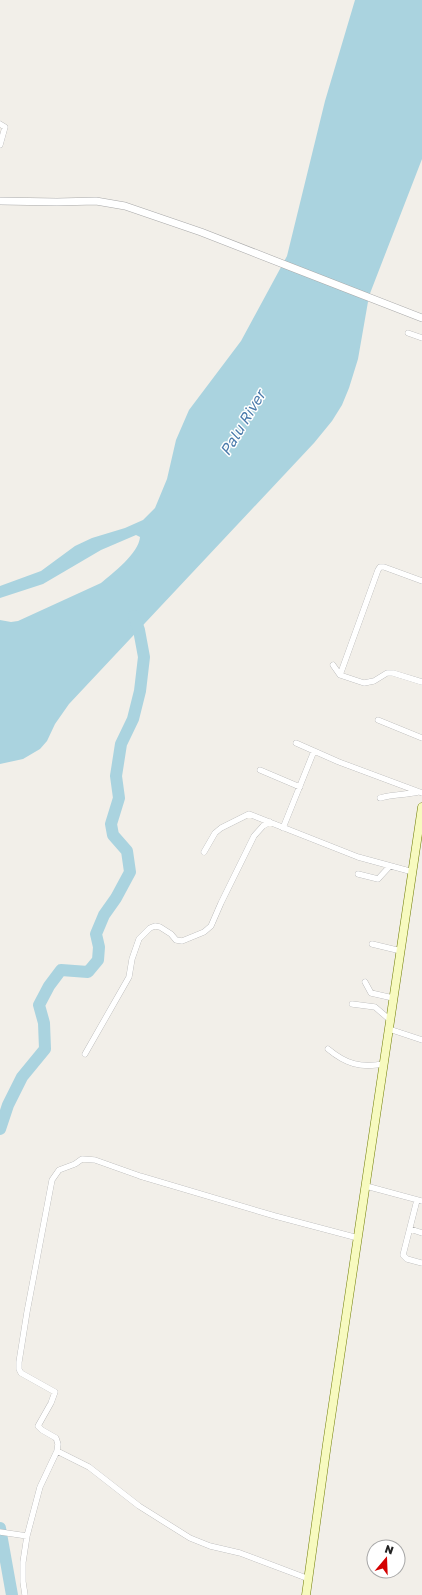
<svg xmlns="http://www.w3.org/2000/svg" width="422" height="1595" font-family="'Golos Text',sans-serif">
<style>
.water{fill:#aad3df}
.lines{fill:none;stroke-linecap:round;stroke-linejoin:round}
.river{stroke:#aad3df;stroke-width:12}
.minor-casing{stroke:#a9a9a9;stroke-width:6}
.tertiary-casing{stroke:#a9a9a9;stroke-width:8}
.secondary-casing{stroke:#707d05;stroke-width:9}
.minor{stroke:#fff;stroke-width:5.5}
.tertiary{stroke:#fff;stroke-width:7}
.secondary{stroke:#f7fabf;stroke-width:8}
.labels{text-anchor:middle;stroke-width:3;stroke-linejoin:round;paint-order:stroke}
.water-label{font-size:15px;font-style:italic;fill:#4a7aab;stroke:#fff}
</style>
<rect width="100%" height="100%" fill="#f2efe9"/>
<!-- water -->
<path class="water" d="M355,0H422V159L369,296L358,359L349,388L342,405L332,421L314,443L69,704L55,724L47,741L40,749L23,759L0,764V620L11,622L18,621L101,583C112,574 139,553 140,537L136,535L101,550L43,584L0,598V586L41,571L75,546L92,538L125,528L143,520L155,508L167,479L176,440L189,410L241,341L287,256L325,101Z"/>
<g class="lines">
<!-- river -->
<path class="river" d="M0,1129L8,1105L22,1077L45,1049L44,1023L39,1005L49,986L61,970L88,972L98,960L99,947L96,934L104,915L116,898L130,872L127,851L113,835L111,824L119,798L116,776L121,744L133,719L140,691L144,657L139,630L134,616
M0,1528L12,1595"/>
<!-- minor casing -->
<g class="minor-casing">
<path id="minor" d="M0,124L5,127L0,145
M408,333L422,338
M333,665L340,675L364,683L374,681L387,673H393L422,682
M340,675L378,570L380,567H384L422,581
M378,720L422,738
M296,743L339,762L422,793
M260,770L300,787
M380,798C393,794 405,795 418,792
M283,828L314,751
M204,852L215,833L221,828L249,814L358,857L413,872
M358,874L378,879L390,866
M372,944L401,951
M365,982L371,993L393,998
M352,1004L375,1007L389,1019
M389,1029L422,1040
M328,1049C346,1064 360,1068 384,1064
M85,1054L129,977L132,959L139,939L150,928L155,926L160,927L171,934L176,940L182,941L204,932L211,926L221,903L254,836L263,826L270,822
M366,1186L422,1201
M417,1200L403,1255L407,1259L422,1263
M410,1229L422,1233
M57,1451L89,1467L139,1506L190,1538L210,1546L240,1553L309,1579
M0,1532L27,1536
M25,1595L23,1582V1562L27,1536L40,1487L57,1451L58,1444L56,1438L42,1430L38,1426L51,1403L55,1392L21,1373L19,1369V1362L27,1312L52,1180L59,1170L75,1164L82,1159L95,1160L140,1176L275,1216L358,1238"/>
</g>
<!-- tertiary casing -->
<g class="tertiary-casing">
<path id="tertiary" d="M0,201L57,202L96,201L125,206L201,232L422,318"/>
</g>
<!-- secondary casing -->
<g class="secondary-casing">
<path id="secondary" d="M306,1595L327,1444L422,807"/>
</g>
<!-- minor -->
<use href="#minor" class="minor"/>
<!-- tertiary -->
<use href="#tertiary" class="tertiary"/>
<!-- secondary -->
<use href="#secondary" class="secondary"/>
</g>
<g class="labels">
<!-- water labels -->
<g class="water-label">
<text transform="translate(243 423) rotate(-59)" y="5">Palu River</text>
</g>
</g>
<!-- north arrow -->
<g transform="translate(386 1559) rotate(19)"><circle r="19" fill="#ffffff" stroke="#a7a7a7"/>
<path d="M0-3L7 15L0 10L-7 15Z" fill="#d40000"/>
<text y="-6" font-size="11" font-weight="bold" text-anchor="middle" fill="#222222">N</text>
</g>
</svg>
